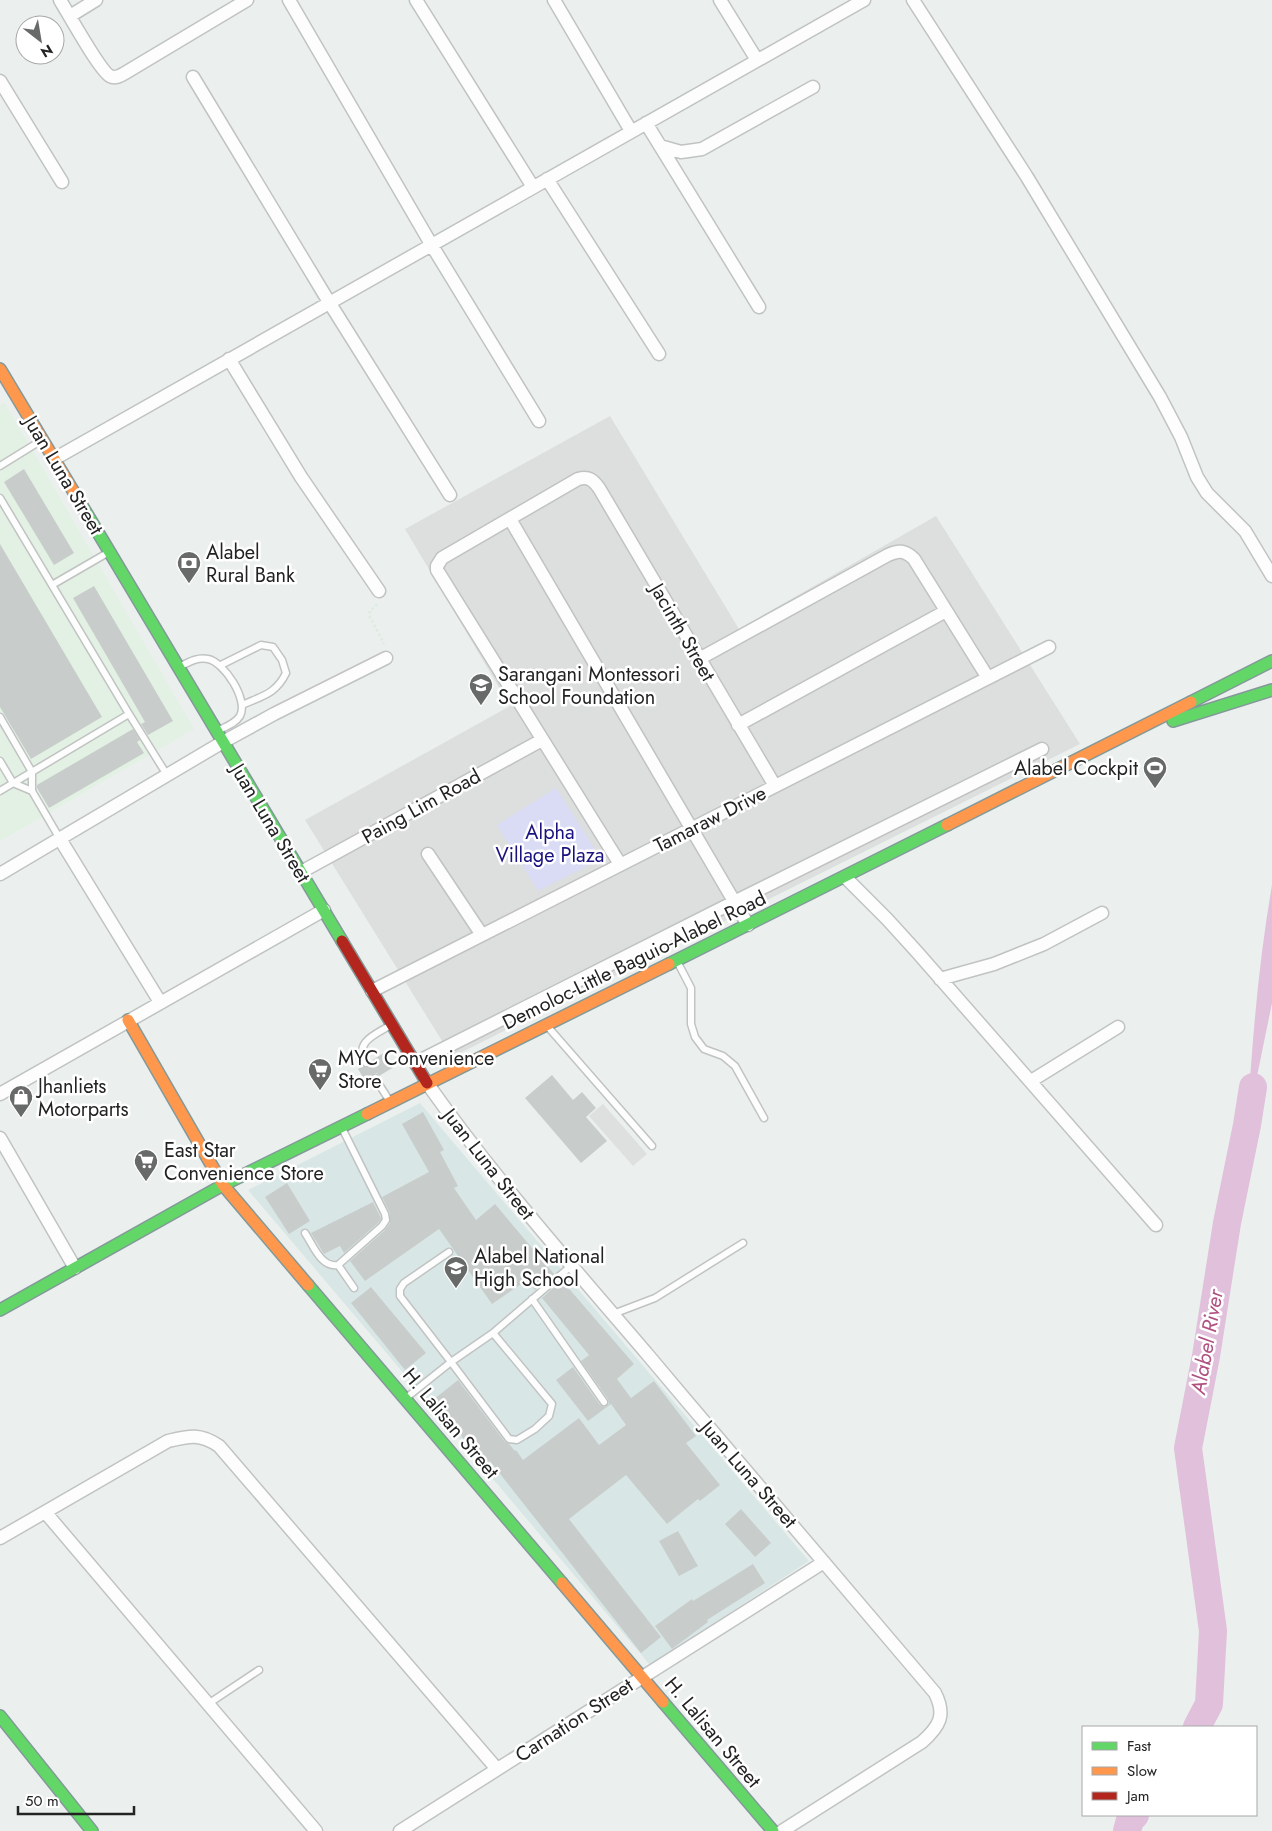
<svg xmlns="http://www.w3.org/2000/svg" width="1272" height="1831" font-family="Jost,sans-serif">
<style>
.residential{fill:#dcdfde}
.commercial{fill:#e2f1e3}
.education{fill:#d8e7e6}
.park{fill:#dadbf4}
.parking{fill:#dee0df}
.water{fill:#e1c0db}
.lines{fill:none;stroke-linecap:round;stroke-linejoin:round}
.river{stroke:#e1c0db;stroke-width:28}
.building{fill:#c8cdcb}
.lane-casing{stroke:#c1c3c3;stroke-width:9}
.street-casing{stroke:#c1c3c3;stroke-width:15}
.fast-casing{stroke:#839999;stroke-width:14}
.slow-casing{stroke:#839999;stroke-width:14}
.jam-casing{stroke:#839999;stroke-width:14}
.path{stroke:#dcecde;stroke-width:2.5;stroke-dasharray:2.5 2.5;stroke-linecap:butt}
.lane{stroke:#fcfdfc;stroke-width:6}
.street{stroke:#fcfdfc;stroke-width:12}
.fast{stroke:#63d668;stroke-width:11}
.slow{stroke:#ff974d;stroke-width:11}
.jam{stroke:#b3261e;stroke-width:11}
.labels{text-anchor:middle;stroke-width:5;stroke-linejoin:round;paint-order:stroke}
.street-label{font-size:20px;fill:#222;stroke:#fff}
.poi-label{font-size:20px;fill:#222;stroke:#fff;text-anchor:start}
.park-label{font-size:20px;fill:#18117f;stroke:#fff}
.water-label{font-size:21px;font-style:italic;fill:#af5181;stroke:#fff}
</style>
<rect width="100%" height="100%" fill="#ebf0ee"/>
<!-- residential -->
<path class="residential" d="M610,416L739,629L936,516L1080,744L452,1057L305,820L510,706L405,529Z"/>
<!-- commercial -->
<path class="commercial" d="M5,403L194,729L0,841V405Z"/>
<!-- education -->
<path class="education" d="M420,1103L809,1561L650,1665L417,1389L248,1190Z"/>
<!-- park -->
<path class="park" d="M556,788L601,859L538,891L497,825Z"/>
<!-- parking -->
<path class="parking" d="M603,1104L647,1154L633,1166L589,1116Z"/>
<!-- water -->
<path class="water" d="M1272,885V1003L1247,1125C1252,1045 1258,965 1272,885Z"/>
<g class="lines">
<!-- river -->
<path class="river" d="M1197,1727L1209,1704L1213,1631L1188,1448L1206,1356L1227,1223L1247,1125L1253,1087
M1127,1831L1130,1820L1135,1815"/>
</g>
<!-- building -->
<path class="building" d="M24,469L74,553L54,565L4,482Z
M0,544L102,717L31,759L0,707Z
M94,586L173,721L148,735L141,724L145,722L73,598Z
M133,729L140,740L137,742L144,753L49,808L37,788V785Z
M385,1052L394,1067L379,1076L377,1073L373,1074L370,1076L371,1081L367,1084L358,1069L362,1066L368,1067L371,1061Z
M552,1075L573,1100L582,1092L596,1108L586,1117L607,1141L581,1163L525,1098Z
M423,1112L444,1150L440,1152L458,1186L454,1188L476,1220L495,1204L554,1274L535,1290L527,1280L492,1304L439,1229L365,1281L350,1261L385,1230L390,1223V1213L382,1197L429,1172L402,1124Z
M287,1183L310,1221L289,1234L265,1197Z
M373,1202L380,1216L381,1219L378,1223L344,1253L340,1246L324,1254L311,1233Z
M560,1282L564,1286L565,1284L634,1364L617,1379L631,1398L654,1381L696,1436L686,1443L720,1485L700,1501L698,1499L667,1524L626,1475L569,1519L661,1637L641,1653L490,1461L484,1465L433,1400L458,1380L505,1442L509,1444L515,1451L516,1450L523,1460L579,1418L599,1445L626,1425L611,1404L588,1421L556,1380L573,1367L600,1405L605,1407L609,1404L608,1399L581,1361L589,1355L542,1298Z
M371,1287L426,1353L405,1370L351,1303Z
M741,1509L771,1543L755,1557L725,1524Z
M678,1531L698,1566L679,1576L659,1541Z
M753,1564L765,1583L707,1620L708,1622L672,1649L655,1626L692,1599L693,1601Z"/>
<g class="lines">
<!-- lane casing -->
<g class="lane-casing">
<path id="lane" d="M0,466L42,440
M0,498L129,714L167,775
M52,585L109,552
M221,665L261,645L273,647L282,660L286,673C276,694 262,696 242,705
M179,667C189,662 197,657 208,659C224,662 249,700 240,716C235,724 225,727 217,731
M0,717L32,772V791L60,839
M0,761L13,783L32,791
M0,791L129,714
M678,963L691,988V1024L695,1037L704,1049L723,1056L735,1066L764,1118
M548,1027L652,1146
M366,1063C353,1042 376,1034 391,1025
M375,1078L389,1100
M305,1233C313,1245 321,1268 338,1265L382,1226L386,1220L385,1214L342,1128
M338,1265L354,1288
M532,1299L604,1402
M613,1314L655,1298L743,1243
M493,1333L552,1404L549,1416L535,1429L517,1440L509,1439L451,1362L493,1333L571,1266
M406,1398L451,1362L400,1296V1289L404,1283L449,1252
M208,1704L259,1670"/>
</g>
<!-- street casing -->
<g class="street-casing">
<path id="street" d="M60,0C68,13 100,71 110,76C115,79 120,76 125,73L247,0
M289,0L431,244L539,421
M416,0L533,187
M554,0L631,131
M720,0L757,60
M913,0L1027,177L1160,397L1181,437L1197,477L1207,493L1245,531L1272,576
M70,16L96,0
M193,77L329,302L450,495
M0,81L62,182
M646,123L759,307
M660,146L681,152L702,149L813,87
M547,179L659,354
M229,359L301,477L379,591
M54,459L864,0
M510,519L748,925
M699,659L888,555C898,550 905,550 914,559L988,678
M738,725L946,611
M60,839L160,1002
M428,854L482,935
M620,864L437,570V566L442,558L578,479C589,476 593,480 599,488L775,786
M301,872L542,740
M0,874L223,742L274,714L386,658
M845,877L887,919L917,952L1156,1225
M940,979L994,964L1044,944L1102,913
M372,991L1049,647
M415,1063L734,902L1042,749
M1031,1081L1118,1027
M427,1083C494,1178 572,1266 648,1355C743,1468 839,1580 935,1693C946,1715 940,1726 922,1742L782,1831
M0,1094L324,910
M0,1138L75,1268
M45,1512L316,1831
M0,1538L168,1441C189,1436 200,1433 219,1446L497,1769
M400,1831L824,1562"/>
</g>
<!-- fast casing -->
<g class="fast-casing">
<path id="fast" d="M78,499L342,941
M1191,702L1272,661
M1173,721L1272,690
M669,964L947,825
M308,1285L562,1583
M0,1310L223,1185L367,1114
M663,1702L773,1831
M0,1716L92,1831"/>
</g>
<!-- slow casing -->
<g class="slow-casing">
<path id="slow" d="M0,369L78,499
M947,825L1191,702
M128,1020L223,1185L308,1285
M367,1114L669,964
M562,1583L663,1702"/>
</g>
<!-- jam casing -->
<g class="jam-casing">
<path id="jam" d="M342,941L427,1083"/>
</g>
<!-- path -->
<path class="path" d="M377,604L370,611L369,615L384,644"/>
<!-- lane -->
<use href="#lane" class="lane"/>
<!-- street -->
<use href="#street" class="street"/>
<!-- fast -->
<use href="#fast" class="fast"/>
<!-- slow -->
<use href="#slow" class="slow"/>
<!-- jam -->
<use href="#jam" class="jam"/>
</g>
<!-- icons -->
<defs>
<g id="bank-pin" transform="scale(1.25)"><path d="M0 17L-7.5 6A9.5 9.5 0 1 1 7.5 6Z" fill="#686a69" stroke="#fff"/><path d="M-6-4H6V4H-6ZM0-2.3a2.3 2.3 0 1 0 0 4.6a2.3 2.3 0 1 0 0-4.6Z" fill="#fff"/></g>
<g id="school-pin" transform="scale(1.25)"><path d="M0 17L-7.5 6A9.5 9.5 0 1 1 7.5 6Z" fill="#686a69" stroke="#fff"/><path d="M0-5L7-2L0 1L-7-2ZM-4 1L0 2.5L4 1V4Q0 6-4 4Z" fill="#fff"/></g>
<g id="stadium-pin" transform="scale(1.25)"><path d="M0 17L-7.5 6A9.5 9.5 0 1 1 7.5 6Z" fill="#686a69" stroke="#fff"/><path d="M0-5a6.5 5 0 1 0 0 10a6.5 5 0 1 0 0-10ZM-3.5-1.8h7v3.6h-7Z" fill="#fff"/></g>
<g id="supermarket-pin" transform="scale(1.25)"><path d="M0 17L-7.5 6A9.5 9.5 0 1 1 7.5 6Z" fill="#686a69" stroke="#fff"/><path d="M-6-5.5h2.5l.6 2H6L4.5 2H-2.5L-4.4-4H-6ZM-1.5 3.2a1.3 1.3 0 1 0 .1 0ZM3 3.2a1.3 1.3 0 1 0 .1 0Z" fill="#fff"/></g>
<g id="shop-pin" transform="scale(1.25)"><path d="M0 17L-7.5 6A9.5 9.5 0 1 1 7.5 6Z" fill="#686a69" stroke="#fff"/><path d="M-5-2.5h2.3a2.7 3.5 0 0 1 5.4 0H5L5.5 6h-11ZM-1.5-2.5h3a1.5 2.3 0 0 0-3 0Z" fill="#fff"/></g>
</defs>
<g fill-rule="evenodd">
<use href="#bank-pin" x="189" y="563"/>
<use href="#school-pin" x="481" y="685"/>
<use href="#stadium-pin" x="1155" y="768"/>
<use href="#supermarket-pin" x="320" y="1070"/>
<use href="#shop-pin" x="21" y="1097"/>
<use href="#supermarket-pin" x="146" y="1161"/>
<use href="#school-pin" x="456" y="1268"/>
</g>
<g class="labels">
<!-- street labels -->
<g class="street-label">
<text transform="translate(64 475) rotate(59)" y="7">Juan Luna Street</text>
<text transform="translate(683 632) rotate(60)" y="7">Jacinth Street</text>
<text transform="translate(421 806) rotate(-29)" y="7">Paing Lim Road</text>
<text transform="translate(710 819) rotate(-27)" y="7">Tamaraw Drive</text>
<text transform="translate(271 823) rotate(59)" y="7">Juan Luna Street</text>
<text transform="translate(634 960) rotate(-26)" y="7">Demoloc-Little Baguio-Alabel Road</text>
<text transform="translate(489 1164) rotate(52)" y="7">Juan Luna Street</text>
<text transform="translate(451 1423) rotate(50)" y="7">H. Lalisan Street</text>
<text transform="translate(749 1474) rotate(49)" y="7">Juan Luna Street</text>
<text transform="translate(574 1720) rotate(-33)" y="7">Carnation Street</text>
<text transform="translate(713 1732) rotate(50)" y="7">H. Lalisan Street</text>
</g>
<!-- poi labels -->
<g class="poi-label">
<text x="206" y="559">Alabel<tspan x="206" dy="23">Rural Bank</tspan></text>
<text x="498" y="681">Sarangani Montessori<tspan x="498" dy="23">School Foundation</tspan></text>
<text x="1138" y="775" text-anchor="end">Alabel Cockpit</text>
<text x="338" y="1065">MYC Convenience<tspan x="338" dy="23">Store</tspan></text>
<text x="38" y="1093">Jhanliets<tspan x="38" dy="23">Motorparts</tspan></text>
<text x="164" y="1157">East Star<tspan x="164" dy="23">Convenience Store</tspan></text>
<text x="474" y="1263">Alabel National<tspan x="474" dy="23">High School</tspan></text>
</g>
<!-- park labels -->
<g class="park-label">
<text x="550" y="839">Alpha<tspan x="550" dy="23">Village Plaza</tspan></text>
</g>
<!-- water labels -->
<g class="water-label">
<text transform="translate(1207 1342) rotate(-80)" y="7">Alabel River</text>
</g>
</g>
<!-- legend -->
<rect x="1082" y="1726" width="175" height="90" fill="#ffffff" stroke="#a7a7a7"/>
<rect x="1092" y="1742" width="25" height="8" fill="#63d668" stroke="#a7a7a7"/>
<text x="1127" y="1751" font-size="15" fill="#222222">Fast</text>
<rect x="1092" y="1767" width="25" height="8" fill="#ff974d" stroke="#a7a7a7"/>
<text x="1127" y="1776" font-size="15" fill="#222222">Slow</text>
<rect x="1092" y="1792" width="25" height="8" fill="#b3261e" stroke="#a7a7a7"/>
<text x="1127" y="1801" font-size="15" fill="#222222">Jam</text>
<!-- north arrow -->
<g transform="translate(40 40) rotate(149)"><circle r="24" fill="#ffffff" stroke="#a7a7a7"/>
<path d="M0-4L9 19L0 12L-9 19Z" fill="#686a69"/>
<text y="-8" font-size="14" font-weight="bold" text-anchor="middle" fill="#222222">N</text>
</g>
<!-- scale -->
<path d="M18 1806v8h116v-8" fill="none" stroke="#222222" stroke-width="2.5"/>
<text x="25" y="1806" font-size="15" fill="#222222" stroke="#ffffff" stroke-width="4" paint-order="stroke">50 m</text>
</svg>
